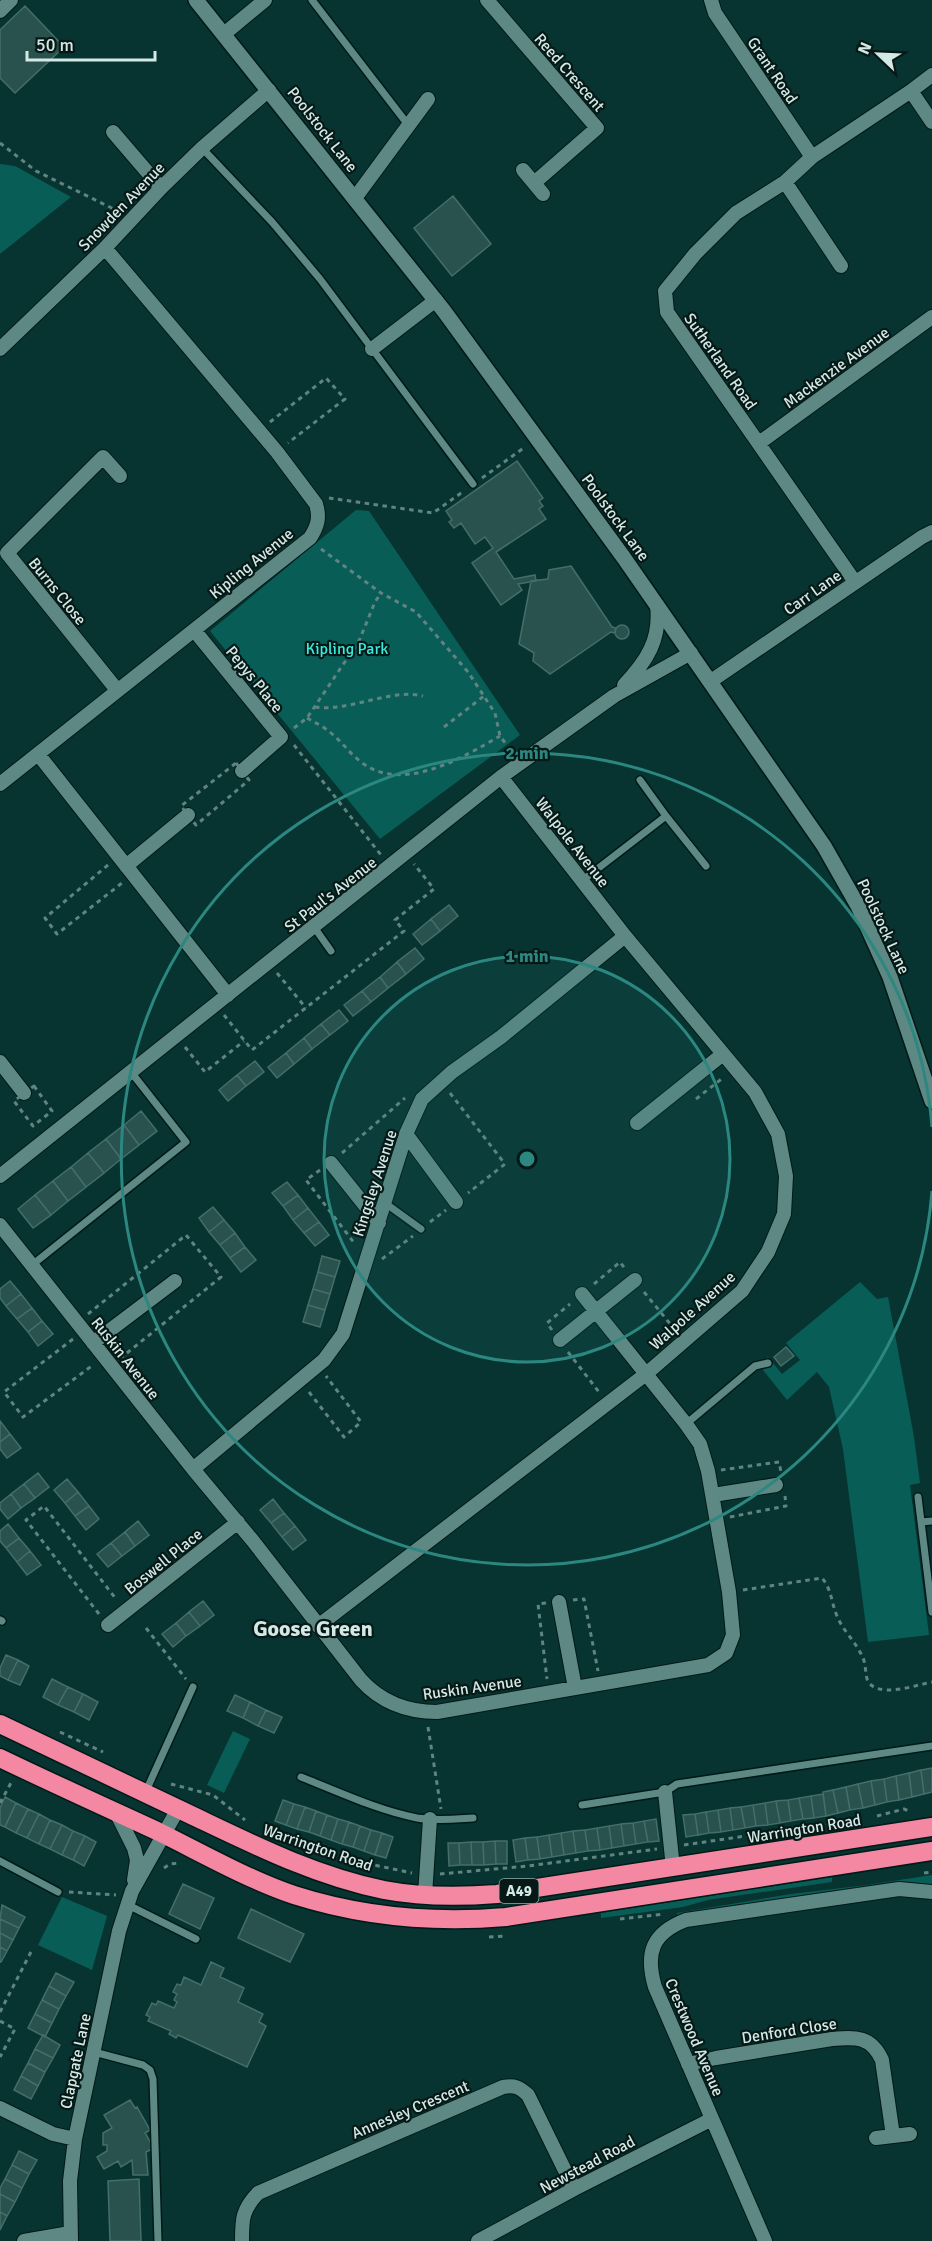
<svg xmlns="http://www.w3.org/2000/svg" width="932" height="2241" font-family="Signika,sans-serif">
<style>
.green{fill:#085e57}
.building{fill:#29524e;stroke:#446e69;stroke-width:1.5}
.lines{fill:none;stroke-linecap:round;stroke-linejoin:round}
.lane-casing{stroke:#001a18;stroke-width:10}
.street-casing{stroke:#001a18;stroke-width:16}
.secondary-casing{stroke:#001a18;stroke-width:18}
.highway-casing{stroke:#001a18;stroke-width:21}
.path{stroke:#618481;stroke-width:3;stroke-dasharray:4.5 4.5;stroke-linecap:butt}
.lane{stroke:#5e8883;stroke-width:7}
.street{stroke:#5e8883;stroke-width:14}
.secondary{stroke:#5e8883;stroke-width:15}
.highway{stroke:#f487a2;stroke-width:18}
.ring{fill:none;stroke:#2c8780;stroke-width:3}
.labels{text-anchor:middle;stroke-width:4.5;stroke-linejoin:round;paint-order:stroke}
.shield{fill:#071917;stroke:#96aba8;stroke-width:1.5}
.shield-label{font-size:15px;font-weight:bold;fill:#d3e9e6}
.street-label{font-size:16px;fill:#d3e9e6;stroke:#071917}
.park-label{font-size:16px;fill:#37efe1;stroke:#071917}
.district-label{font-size:22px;font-weight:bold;fill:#d3e9e6;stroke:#071917}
.centre{fill:#2c8780;stroke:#071917;stroke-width:3}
.ring-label{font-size:18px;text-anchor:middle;font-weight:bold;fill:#2c8780;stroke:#071917;stroke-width:4.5;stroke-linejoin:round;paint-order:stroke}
</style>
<rect width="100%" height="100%" fill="#073431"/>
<!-- green -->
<path class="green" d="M0,164L15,166L71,197L0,254Z
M356,510L369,511L520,735L380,839L210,631Z
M860,1282L877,1299L888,1297L914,1437L920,1483L910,1485L929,1635L868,1642L843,1449L829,1387L817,1372L787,1400L759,1365L768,1357L782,1374L800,1360L786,1343Z
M233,1731L250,1739L224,1793L207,1785Z
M932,1875V1885L834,1892L678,1915L677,1913L791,1894L867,1885Z
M832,1877V1882L708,1900L683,1907L601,1918V1913Z
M62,1897L107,1916L92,1970L38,1945Z"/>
<!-- building -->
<path class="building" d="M25,6L64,47L15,93L0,78V30Z
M453,196L491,244L452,276L414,228Z
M517,461L543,498L539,501L543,506L539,509L546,519L496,552L514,579L535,575L536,581L518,584L522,590L501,605L472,563L493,548L485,537L475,544L461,523L454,528L449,522L452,520L446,511Z
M571,566L612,627L616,628L615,633L611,632L550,674L533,661L534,653L519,644L531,581L548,579L549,570Z
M615 632a7 7 0 1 1 14 0a7 7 0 1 1-14 0Z
M449,905L458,916L440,931L431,919Z
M431,919L440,931L422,945L413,934Z
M415,948L424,959L406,974L397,962Z
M397,962L406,974L388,988L380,977Z
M380,977L388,988L371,1002L362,991Z
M362,991L371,1002L353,1016L344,1005Z
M339,1010L348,1021L330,1035L321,1024Z
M321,1024L330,1035L312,1049L304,1038Z
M304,1038L312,1049L294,1064L286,1053Z
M286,1053L294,1064L277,1078L268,1067Z
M255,1061L264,1072L246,1086L237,1075Z
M237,1075L246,1086L228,1101L219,1090Z
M141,1111L157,1131L139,1145L124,1125Z
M124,1125L139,1145L121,1159L106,1139Z
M106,1139L121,1159L104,1173L88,1153Z
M88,1153L104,1173L86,1187L71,1167Z
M71,1167L86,1187L68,1201L53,1181Z
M53,1181L68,1201L51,1215L35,1195Z
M287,1182L298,1195L283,1206L272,1193Z
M35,1195L51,1215L33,1228L18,1209Z
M298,1195L308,1208L293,1220L283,1206Z
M213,1207L224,1220L209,1232L199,1218Z
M308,1208L319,1222L304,1233L293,1220Z
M224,1220L235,1233L220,1245L209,1232Z
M319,1222L329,1235L315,1246L304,1233Z
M235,1233L245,1247L230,1258L220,1245Z
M245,1247L256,1260L241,1272L230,1258Z
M322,1256L340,1261L335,1277L318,1272Z
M318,1272L335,1277L330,1294L313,1289Z
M10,1281L21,1294L6,1306L0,1298V1289Z
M313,1289L330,1294L325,1310L308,1305Z
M21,1294L32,1308L17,1319L6,1306Z
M308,1305L325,1310L320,1327L303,1322Z
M32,1308L42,1321L28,1332L17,1319Z
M42,1321L53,1334L38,1346L28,1332Z
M786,1347L794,1356L781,1366L774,1357Z
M0,1421L10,1434L0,1442Z
M10,1434L21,1448L7,1458L0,1449V1442Z
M38,1473L49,1487L35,1498L24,1484Z
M67,1479L78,1492L65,1503L54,1490Z
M24,1484L35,1498L21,1508L11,1494Z
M78,1492L89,1506L75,1516L65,1503Z
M11,1494L21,1508L8,1519L0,1509V1503Z
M273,1499L284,1513L271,1523L260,1510Z
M89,1506L99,1519L86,1530L75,1516Z
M284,1513L295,1526L282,1537L271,1523Z
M138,1521L149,1535L135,1546L125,1532Z
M8,1524L19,1538L6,1548L0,1541V1531Z
M295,1526L306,1540L293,1550L282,1537Z
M125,1532L135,1546L122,1556L111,1543Z
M19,1538L30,1551L17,1562L6,1548Z
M111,1543L122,1556L108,1567L97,1554Z
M30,1551L41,1565L27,1575L17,1562Z
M203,1601L214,1615L200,1626L189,1612Z
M189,1612L200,1626L186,1636L176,1623Z
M176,1623L186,1636L173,1647L162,1634Z
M6,1655L18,1660L8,1680L0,1676V1668Z
M18,1660L29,1666L20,1685L8,1680Z
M52,1679L68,1687L58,1705L43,1697Z
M68,1687L83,1694L74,1712L58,1705Z
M83,1694L98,1702L89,1720L74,1712Z
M235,1695L250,1702L243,1718L227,1711Z
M250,1702L266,1710L258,1726L243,1718Z
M266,1710L282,1717L274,1733L258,1726Z
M932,1768V1792L924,1794L921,1770Z
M921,1770L924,1794L912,1797L909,1773Z
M909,1773L912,1797L899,1800L896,1776Z
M896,1776L899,1800L887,1802L884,1779Z
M884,1779L887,1802L875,1805L871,1781Z
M871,1781L875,1805L863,1808L858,1784Z
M858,1784L863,1808L850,1810L846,1787Z
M846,1787L850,1810L838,1813L833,1790Z
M833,1790L838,1813L826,1816L823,1792Z
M823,1794L826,1816L814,1818L811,1796Z
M811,1796L814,1818L803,1819L799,1798Z
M5,1797L16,1803L5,1827L0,1825V1808Z
M799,1798L803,1819L791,1821L788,1800Z
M283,1800L294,1804L286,1825L275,1821Z
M788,1800L791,1821L780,1823L776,1801Z
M776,1801L780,1823L768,1825L765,1803Z
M16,1803L28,1809L16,1833L5,1827Z
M765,1803L768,1825L756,1826L753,1805Z
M294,1804L305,1807L297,1829L286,1825Z
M753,1805L756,1826L745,1828L741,1807Z
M305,1807L316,1811L309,1832L297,1829Z
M741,1807L745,1828L733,1830L730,1808Z
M730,1808L733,1830L721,1832L718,1810Z
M28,1809L39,1814L27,1838L16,1833Z
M718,1810L721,1832L709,1833L706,1812Z
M316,1811L327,1815L320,1836L309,1832Z
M706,1812L709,1833L698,1835L695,1814Z
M39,1814L50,1820L39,1844L27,1838Z
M695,1814L698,1835L686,1837L683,1815Z
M327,1815L338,1819L331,1840L320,1836Z
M338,1819L349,1822L342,1844L331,1840Z
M656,1819L659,1841L648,1842L644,1821Z
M50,1820L62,1825L50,1849L39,1844Z
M644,1821L648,1842L636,1844L633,1823Z
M349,1822L360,1826L353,1847L342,1844Z
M633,1823L636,1844L624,1846L621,1824Z
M621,1824L624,1846L612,1848L609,1826Z
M62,1825L73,1831L62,1855L50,1849Z
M360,1826L371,1830L364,1851L353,1847Z
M609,1826L612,1848L600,1850L597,1828Z
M597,1828L600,1850L588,1851L585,1830Z
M371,1830L382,1833L375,1855L364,1851Z
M585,1830L588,1851L576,1853L573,1831Z
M73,1831L85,1836L73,1860L62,1855Z
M573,1831L576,1853L564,1855L561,1833Z
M382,1833L393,1837L386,1858L375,1855Z
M561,1833L564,1855L552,1857L549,1835Z
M549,1835L552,1857L540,1859L537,1837Z
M85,1836L96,1842L84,1866L73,1860Z
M537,1837L540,1859L528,1860L525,1838Z
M525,1838L528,1860L516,1862L513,1840Z
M495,1841L496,1864L484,1865L483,1842Z
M495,1841H507V1864H496Z
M471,1842L472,1865H460L459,1843Z
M471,1842H483L484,1865H472Z
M448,1843H459L460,1865L449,1866Z
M183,1884L214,1898L200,1929L169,1914Z
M2,1905L25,1917L19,1928L0,1919Z
M251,1909L304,1934L290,1962L238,1938Z
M0,1919L19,1928L13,1940L0,1933Z
M0,1933L13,1940L7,1951L0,1947Z
M0,1947L7,1951L1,1962H0Z
M211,1962L224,1968L220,1977L244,1988L238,2002L263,2014L259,2022L266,2026L247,2067L178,2035L176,2038L169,2034L171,2031L148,2021L150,2017L146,2015L152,2003L156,2005L158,2001L174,2008L177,2002L174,2000L177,1994L173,1992L177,1984L181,1985L184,1977L201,1985Z
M56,1973L74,1982L66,1996L49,1986Z
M49,1986L66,1996L59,2009L42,2000Z
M42,2000L59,2009L52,2023L35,2014Z
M35,2014L52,2023L45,2037L28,2028Z
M43,2035L60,2045L53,2058L35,2049Z
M35,2049L53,2058L45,2072L28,2063Z
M28,2063L45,2072L38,2086L21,2076Z
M21,2076L38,2086L31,2099L14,2090Z
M130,2100L135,2108L137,2107L150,2130L145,2133L154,2148L146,2152L148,2175H133L132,2160L121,2167L118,2161L104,2169L97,2157L107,2151V2145H103V2133L112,2128L104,2115Z
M19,2151L37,2160L29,2174L12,2165Z
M12,2165L29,2174L22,2188L5,2179Z
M5,2179L22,2188L15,2202L0,2194V2188Z
M139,2179L141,2241H110L108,2181Z
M0,2194L15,2202L7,2216L0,2212Z
M0,2212L7,2216L0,2230Z"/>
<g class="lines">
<!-- lane casing -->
<g class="lane-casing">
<path id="lane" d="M312,0L409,126
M202,148L272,222L320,279L473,484
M640,780L666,816L706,866
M583,880L666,816
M314,927L331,951
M385,1203L421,1229
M32,1265L186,1142L131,1072
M686,1424L755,1366L768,1363
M918,1497L932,1612
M921,1522L932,1521
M0,1620L2,1621
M301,1777C339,1792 377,1810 417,1818C436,1821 455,1819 473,1818
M146,1791L193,1687
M582,1805L665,1792L677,1784L932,1746
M0,1861L58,1892
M126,1904L196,1939
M94,2052L143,2065L150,2070L153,2079L158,2241"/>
</g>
<!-- street casing -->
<g class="street-casing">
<path id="street" d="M487,0L597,128L534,183
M711,0L715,13L812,157
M0,11L11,0
M224,34L265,0
M911,91L932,122
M113,132L161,188
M523,170L543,194
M785,182L841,266
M355,198L428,99
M0,349L105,248L161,188L202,148L269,90
M372,349L436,300
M759,443L932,317
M855,582L667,312L665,291L695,254L736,213L785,182L812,157L911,91L932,75
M194,630L281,737L242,771
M711,681L922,537L932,532
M624,685C647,661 661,639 657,605
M117,690L7,553L103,457L120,476
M38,754L228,995
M0,784L310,538C318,526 320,517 316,504L277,452L105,248
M126,866L188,815
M0,1062L24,1093
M637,1123L723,1054
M406,1134L456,1202
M331,1163L379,1223
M0,1176L501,777L614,696L691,653
M0,1225L193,1469L253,1541L361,1680C382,1703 407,1712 437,1712L708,1665L726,1653L733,1635L729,1592L708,1471L700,1444L686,1424L582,1294
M560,1340L635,1280
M93,1343L175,1281
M193,1469L324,1360L343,1334L406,1134L422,1099L452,1072L501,1037L625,936
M713,1495L776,1485
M559,1602L575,1688
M108,1625L238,1522
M318,1626L646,1374L742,1291L768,1252L784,1214L786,1176L778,1134L755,1092L625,936L501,777
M665,1792L673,1868
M116,1812L134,1848L137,1860L134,1880
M425,1895L430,1819
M688,2064L716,2058L832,2039C856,2037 871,2036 882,2060L893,2136
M0,2108L53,2134L75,2139
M876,2138L910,2134
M24,2241L70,2233
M71,2241L70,2181L75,2139L119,1931L132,1891L178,1809
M242,2241C242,2219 242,2210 258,2193L503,2087C515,2085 519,2087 528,2095L574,2189
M478,2241L574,2189L712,2119
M765,2241L655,1987C645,1953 652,1933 686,1920L899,1889L932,1892"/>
</g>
<!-- secondary casing -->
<g class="secondary-casing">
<path id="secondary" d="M196,0L444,311L624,558L824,846L858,906L890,977L932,1101"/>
</g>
<!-- highway casing -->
<g class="highway-casing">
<path id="highway" d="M0,1724C63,1754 126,1784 189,1814C252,1844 315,1876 384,1890C421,1897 459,1897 497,1894L932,1827
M0,1758C52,1783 105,1807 157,1831C202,1853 247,1879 294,1895C363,1917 435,1923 506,1917L932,1851"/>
</g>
<!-- path -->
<path class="path" d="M0,143L36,171L120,212
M270,422L326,378L345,399L288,443
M482,478L525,447
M329,498L433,513L464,491
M321,549L381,593L416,612L468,672L495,713L500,736L512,752
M315,707C350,712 391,688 423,696
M307,718C314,722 321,725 327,730C340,739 349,753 361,762C402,794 462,758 500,736
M444,727L484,696
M294,728L307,718L359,641L375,602L381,593
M294,745L381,855
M236,763L249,780L196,825L181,806Z
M108,865L45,918L57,934L122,883
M277,973L306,1008
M224,1015L252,1050L404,931L395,920L434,889L414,864
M185,1047L205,1072L244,1041
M34,1086L52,1111L33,1126L14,1101Z
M450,1093L505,1164L468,1193
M696,1099L724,1077
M342,1153L405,1098
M320,1170L306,1180L355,1244
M430,1222L446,1210
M382,1259L413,1236
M594,1284L620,1262L626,1270
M644,1292L676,1331
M88,1314L186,1235L221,1277L122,1357
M552,1330L547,1323L570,1304
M73,1339L4,1392L23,1417L93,1365
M568,1352L599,1392
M309,1392L344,1437L361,1422L326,1376
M721,1470L779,1462L781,1472
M730,1517L786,1506L785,1496
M743,1590L822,1578C832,1590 831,1602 837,1616C843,1631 856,1642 862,1656C866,1663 865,1671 867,1679C875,1700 916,1685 932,1682
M573,1600L584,1599L598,1671
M546,1603L538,1604L547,1679
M99,1614L26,1520L44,1506L116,1599
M146,1628L186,1679
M428,1727L441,1809
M60,1732L103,1752
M171,1784L213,1795L245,1820
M0,1803L12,1781
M877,1816L904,1809L911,1812
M281,1836L341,1858L412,1873
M684,1845L835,1823
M164,1868L170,1864L180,1863
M924,1873L932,1872
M440,1874L528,1866L657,1849
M69,1892L116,1895
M620,1919L664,1914
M489,1937L506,1936
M0,2012L33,1948
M0,2021L15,2029L0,2057"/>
<!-- lane -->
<use href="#lane" class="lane"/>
<!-- street -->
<use href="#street" class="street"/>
<!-- secondary -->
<use href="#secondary" class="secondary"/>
<!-- highway -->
<use href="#highway" class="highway"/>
</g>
<!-- distance rings -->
<circle cx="527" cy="1159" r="203" fill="#2c8780" fill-opacity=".12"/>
<g class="ring">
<circle cx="527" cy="1159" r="203"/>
<path d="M932 1191A406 406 0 1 1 932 1127"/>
</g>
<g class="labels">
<!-- shield labels -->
<rect class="shield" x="499.5" y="1879" width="39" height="24" rx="4.5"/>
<g class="shield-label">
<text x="519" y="1896">A49</text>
</g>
<!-- street labels -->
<g class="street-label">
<text transform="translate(773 70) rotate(56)" y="6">Grant Road</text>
<text transform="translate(570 72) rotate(49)" y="6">Reed Crescent</text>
<text transform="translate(323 129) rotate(52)" y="6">Poolstock Lane</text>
<text transform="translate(121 206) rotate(-46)" y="6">Snowden Avenue</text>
<text transform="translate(721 361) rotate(55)" y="6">Sutherland Road</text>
<text transform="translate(836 367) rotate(-36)" y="6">Mackenzie Avenue</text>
<text transform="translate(616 517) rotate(54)" y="6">Poolstock Lane</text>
<text transform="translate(251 563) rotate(-39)" y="6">Kipling Avenue</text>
<text transform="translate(58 591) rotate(51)" y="6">Burns Close</text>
<text transform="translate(812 592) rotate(-35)" y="6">Carr Lane</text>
<text transform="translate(255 679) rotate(51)" y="6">Pepys Place</text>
<text transform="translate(573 842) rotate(52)" y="6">Walpole Avenue</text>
<text transform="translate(330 894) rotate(-38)" y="6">St Paul's Avenue</text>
<text transform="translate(884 926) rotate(65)" y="6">Poolstock Lane</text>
<text transform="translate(374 1183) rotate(-72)" y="6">Kingsley Avenue</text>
<text transform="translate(692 1310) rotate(-42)" y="6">Walpole Avenue</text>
<text transform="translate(126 1358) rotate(52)" y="6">Ruskin Avenue</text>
<text transform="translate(163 1561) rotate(-39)" y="6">Boswell Place</text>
<text transform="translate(472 1687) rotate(-8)" y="6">Ruskin Avenue</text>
<text transform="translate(804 1828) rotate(-9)" y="6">Warrington Road</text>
<text transform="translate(318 1847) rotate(19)" y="6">Warrington Road</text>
<text transform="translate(789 2030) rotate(-9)" y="6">Denford Close</text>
<text transform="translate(695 2037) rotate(67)" y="6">Crestwood Avenue</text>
<text transform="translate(75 2061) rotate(-78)" y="6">Clapgate Lane</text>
<text transform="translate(410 2109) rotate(-23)" y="6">Annesley Crescent</text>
<text transform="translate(587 2164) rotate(-28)" y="6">Newstead Road</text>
</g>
<!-- park labels -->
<g class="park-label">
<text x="347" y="654">Kipling Park</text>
</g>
<!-- district labels -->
<g class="district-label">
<text x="313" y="1636">Goose Green</text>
</g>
</g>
<circle cx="527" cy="1159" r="9" class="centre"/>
<g class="ring-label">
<text x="527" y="759">2 min</text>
<text x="527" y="962">1 min</text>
</g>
<!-- north arrow -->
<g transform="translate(878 54) rotate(293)" stroke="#071917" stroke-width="4.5" paint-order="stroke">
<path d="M0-4.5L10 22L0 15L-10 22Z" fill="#d3e9e6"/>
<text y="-9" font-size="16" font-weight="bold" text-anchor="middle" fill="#d3e9e6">N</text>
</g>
<!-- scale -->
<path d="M27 51v9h128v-9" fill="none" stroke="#d3e9e6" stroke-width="3"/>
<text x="36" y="51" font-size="18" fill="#d3e9e6" stroke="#071917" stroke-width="4.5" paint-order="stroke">50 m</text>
</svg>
